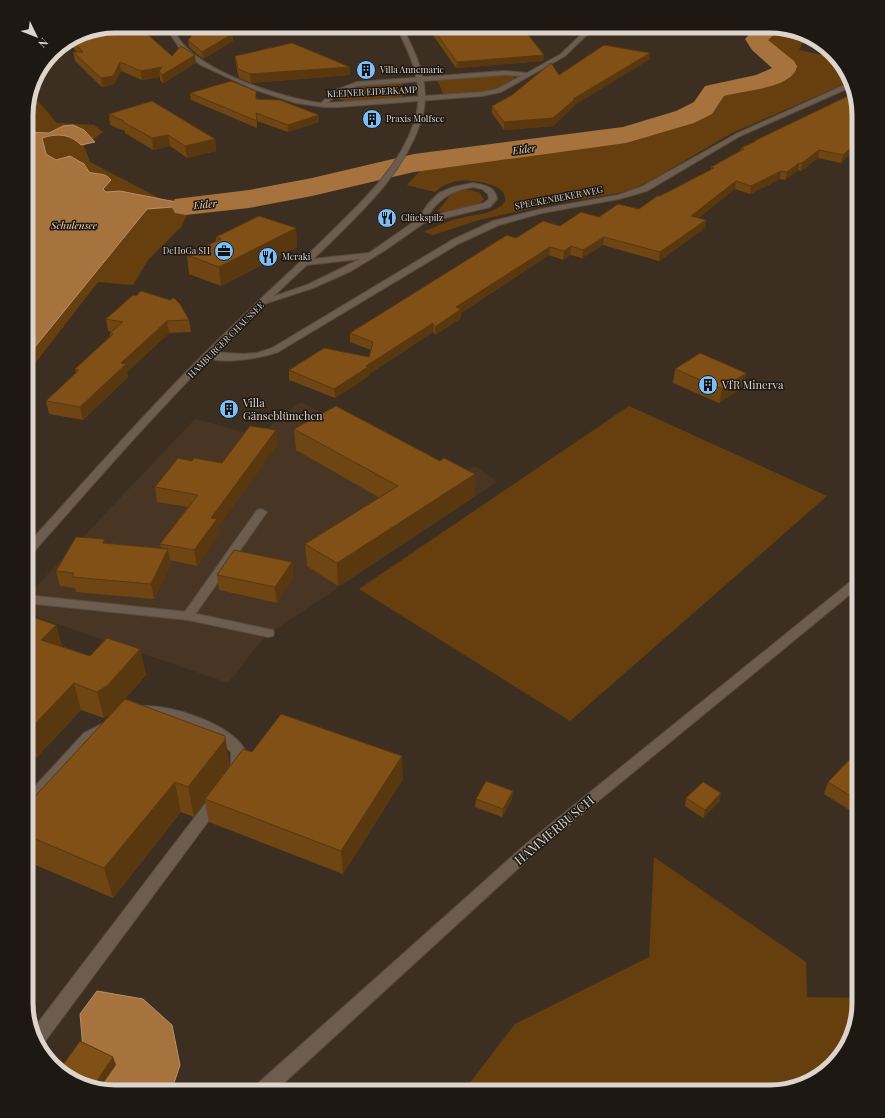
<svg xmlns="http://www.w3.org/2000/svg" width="885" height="1118" font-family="'Playfair Display',serif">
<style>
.built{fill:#483524}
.green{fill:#673f0f}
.water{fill:#a6733e;stroke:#b69069}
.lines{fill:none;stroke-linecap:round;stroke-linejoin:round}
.river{fill:#a6733e;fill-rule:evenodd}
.lane-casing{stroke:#574c40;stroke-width:2}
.street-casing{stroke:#574c40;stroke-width:2}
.secondary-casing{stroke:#574c40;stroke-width:2}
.lane{fill:#6c5d4f;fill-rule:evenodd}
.street{fill:#6c5d4f;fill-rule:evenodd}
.secondary{fill:#6c5d4f;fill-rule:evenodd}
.wall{fill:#6e4513}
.shaded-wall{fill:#5a380f}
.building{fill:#805016;stroke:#5a380f}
.labels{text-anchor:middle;stroke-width:3;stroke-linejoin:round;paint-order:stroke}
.far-poi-label{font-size:9px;fill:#ddd4cc;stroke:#1e1812;text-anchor:start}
.far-street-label{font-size:9px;fill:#ddd4cc;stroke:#1e1812}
.far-water-label{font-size:10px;font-style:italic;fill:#f5d7bb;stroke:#1e1812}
.poi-label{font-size:11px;fill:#ddd4cc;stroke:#1e1812;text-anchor:start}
.near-street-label{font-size:13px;fill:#ddd4cc;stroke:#1e1812}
.rim{fill:none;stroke:#ddd4cc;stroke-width:5}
</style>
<rect width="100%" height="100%" fill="#3c2f22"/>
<!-- built -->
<path class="built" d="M300,402L455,478L475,466L497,482L273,631L261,641L228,683L26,613V597L195,419L258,436Z"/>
<!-- green -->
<path class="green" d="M778,27L806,35L799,50L836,58L844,65L849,82L732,133L650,181L633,189L615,194L555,203L479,220L433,235L424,232C436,226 448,221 461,218C471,215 484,215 494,210C498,208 504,205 505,201C509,182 467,179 457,181C448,183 442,186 435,192L407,185L421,170L631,139L709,112L721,93C739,88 771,88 786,78C790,74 793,69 794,64L765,42Z
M510,75L516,79C489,94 474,93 444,95L437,80Z
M402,82V97L348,102L335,98L336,96L358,86Z
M31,93L57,123L94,125L103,132L84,146L90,162L159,198L158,200L194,199L182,226L148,260L133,285L98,282L26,375V109Z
M463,189L479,192L484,199C478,207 448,214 438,211L453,192Z
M629,406L827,496L570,721L359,589Z
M654,857L806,962L807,997L859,998L850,1043L820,1077L770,1092H463L515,1024L649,957Z"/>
<!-- water -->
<path class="water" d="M73,125L84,130L95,142L81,145C70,134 58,133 42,138L46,154L56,160L70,156L84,164L89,172C97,175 105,172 111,180L103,189L106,192L120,191L186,204V206L147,209L26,358V132L49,133L63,126Z
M97,991L143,999L172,1025L180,1065L171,1092H115L100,1088L115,1065L83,1049L80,1014Z"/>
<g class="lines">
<!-- river -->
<path class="river" d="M757,26L781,28L768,40L794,61L797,66C793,89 743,90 724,96L712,114L694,123L626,143L414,172L312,196L249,208L186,215L175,213L171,206L175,199L249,190L312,178L414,154L623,127L676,111L694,102L705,86L756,75L772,68L752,50L745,39Z"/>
<!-- lane casing -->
<g class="lane-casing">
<path id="lane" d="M473,183C484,185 495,186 497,199L490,207L424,223L387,249L351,271L313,288L267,303L263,300L307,285L360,259L306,265L302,262L303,260L369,253L418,219L428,204L439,193L453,187ZM473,187L482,189L488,194L489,199L484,203L427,217C438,199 452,190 473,187Z
M261,509L267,512L192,619H184L182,616L184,613L257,510Z
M144,706C172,705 231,724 245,750V771L243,775L238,777L233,775L231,771V752L219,740L190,726L161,717L139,715L137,711L139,707Z
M104,723L109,724L111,728L109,732L94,741L31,810L26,812V796L84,733Z
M216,794L221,796L223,800L221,804L43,1044L39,1045L34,1028L211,796Z"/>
</g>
<!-- street casing -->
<g class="street-casing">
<path id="street" d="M173,26H179L175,32C192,70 281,98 321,103L336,90L357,82L504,71L527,73L561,54L590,26H596L565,56L501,92L482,96L339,107H324L296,103L253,89L201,65L182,52L169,32ZM504,75L521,76L497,89L482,92L327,103L340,92L357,86Z
M849,83L851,87L740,136L647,191L619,199L542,213L499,225L458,244L278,352C264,357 216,367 205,355L210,352L243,354L257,353L272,348L452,240L493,221L541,209L618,195L641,187L736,134Z
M859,577V587L536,852L274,1092H252L255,1086L526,844L855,578Z
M26,595L188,612L268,629L273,630L274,633L273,636L268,637L188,620L26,603Z"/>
</g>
<!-- secondary casing -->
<g class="secondary-casing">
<path id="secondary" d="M396,26H402C418,58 433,88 420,124C403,173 365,208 329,244C292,279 255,313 219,349C153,415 92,486 30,556L26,557V546C87,479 147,410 212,346C248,310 286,276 323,240C358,205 397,172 414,123C426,87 412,58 396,26Z"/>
</g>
<!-- lane -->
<use href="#lane" class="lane"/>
<!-- street -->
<use href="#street" class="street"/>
<!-- secondary -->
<use href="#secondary" class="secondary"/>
</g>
<!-- wall -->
<path class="wall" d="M428,26H588L526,27L522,26L544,55L543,61L456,68L428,28Z
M145,32L172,56L196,63L163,83L160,80V77L142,80L121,71L114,84L102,87L75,61L73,52H77L67,41L81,33Z
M232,34L233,41L203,59L189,47L188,40Z
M235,56L350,67V75L251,83L239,78L236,65Z
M650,59L574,105V106L553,126L504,130L492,113V106L559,75Z
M190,93L257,99L319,122L288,132L257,121V128L191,100Z
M109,114L215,139L216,151L187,158L170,146L153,150L125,133V131L110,125Z
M859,115V146L841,163L818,158L801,171L798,170L785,180L780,179L750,194L735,189L698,218L706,220L705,228L659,261L603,245L582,258L570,255L563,260L549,255L461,313V318L435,335L433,332L369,374V376L335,398L289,380V370L369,357L371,350L350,342V333L516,238L560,226L599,217L639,209L660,196L711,170V167L740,151L741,148L754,142V141Z
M296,228L297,247L221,286L189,274L187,255L216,241V237Z
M106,319L189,320L191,332L169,333L127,372L128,377L83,420L49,414L46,401L76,373L75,369L110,337V333L112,332L108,331Z
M859,362V381L852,380L855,368Z
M675,369L746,373L743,387L719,403L673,383Z
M294,429L440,461L475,474V496L338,586L307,566L305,544L380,498L296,450Z
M276,430L277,445L218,527L219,534L197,566L170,560L171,564L154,599L76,592L75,588L60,586L56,571L106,543L161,548L160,544L188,507L157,502L155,487L192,461L222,463Z
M292,562L293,577L277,603L219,590L217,575Z
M26,615L56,625L62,647L90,656L140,649L146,675L124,700L230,766L252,752L403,779L343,874L209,822L205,802L194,817L181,812L113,898L26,861V806L113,712L104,718L81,710L37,757L31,755L26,760Z
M859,760V816L824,794L828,782Z
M686,798L720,801L703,818L685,806Z
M476,799H512L502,817L475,807Z"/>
<!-- shaded-wall -->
<path class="shaded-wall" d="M140,26H152L141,35L139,27Z
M232,34L233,41L203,59L202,52Z
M650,53V59L574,105V106L553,126L504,130V122L573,99Z
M195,55L196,63L163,83L162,75L159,71L160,77L142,80L141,71L162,67Z
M544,55L543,61L456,68L457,62Z
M120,62L121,71L114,84L102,87L101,78Z
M350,67V75L251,83L250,74Z
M319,115V122L288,132V125Z
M168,135L170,146L153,150L152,138Z
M215,139L216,151L187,158L185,146Z
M859,140V146L841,163L843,155Z
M819,150L818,158L801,171L802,163Z
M799,163L798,170L785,180L787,172Z
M781,171L780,179L750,194L751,186Z
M736,181L735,189L690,224L691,216Z
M706,220L705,228L659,261L660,252Z
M296,228L297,247L221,286L219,267Z
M604,237L603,245L582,258L583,250Z
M571,246L570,255L563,260L564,251Z
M550,247L549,255L461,313V318L435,335V327L456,307Z
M167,321L169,333L127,372L128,377L83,420L80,407L121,363Z
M433,323V332L369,374V376L335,398L334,389L366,366Z
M746,373L743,387L719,403L722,389Z
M276,430L277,445L218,527L219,534L197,566L194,550L211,518Z
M475,474V496L338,586L337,563Z
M168,549L171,564L154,599L151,584Z
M292,562L293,577L277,603L275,587Z
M56,625L63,651L41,640Z
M140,649L146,675L114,711L104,718L97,692Z
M74,683L81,710L37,757L29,730Z
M225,736L230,766V769L205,799V802L194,817L188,787Z
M26,739L31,755L26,760Z
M402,756L403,779L343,874L341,851Z
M175,782L181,812L113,898L104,868Z
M513,791L512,799L502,817L503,809Z
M721,793L720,801L703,818L705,810Z
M26,998L28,1005L27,1006L26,1003Z
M113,1057L116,1065L100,1088L93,1087Z"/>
<!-- building -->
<path class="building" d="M115,26H140L139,27L172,56L181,46L195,55L162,75L159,71L162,67L141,71L120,62L113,76L101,78L73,52H83L71,39L81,33Z
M200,26H226L232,34L202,52L188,40Z
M431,26H521L544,55L457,62Z
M292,43L350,67L250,74L238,69L235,56Z
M604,45L650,53L573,99H575L553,118L504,122L492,106L512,95L551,63L559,75Z
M231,81L256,91V99L280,100L319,115L288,125L256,113L257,121L190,93Z
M852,94L853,95L859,115V140L843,155L819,150L802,163H799L787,172L781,171L751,186L736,181L691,216L706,220L660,252L604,237L583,250L571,246L564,251L550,247L456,307L461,309L435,327L433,323L366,366L368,367L334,389L289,370L324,348L369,357L373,342L350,333L507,235L516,238L543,221L560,226L581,212L599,217L618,204L639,209L657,196H660L714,168L711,167L744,149L741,148L756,141H754Z
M152,101L215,139L185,146L168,135L152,138L123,122L124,121L109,114Z
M259,216L296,228L219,267L187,255L221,239L216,237Z
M141,291L170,300L174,298L180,304L189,320L167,321L121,363L126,364L80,407L46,401L79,370L75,369L113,334L110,333L123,322L106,319L133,295L136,296Z
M700,353L746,373L722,389L675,369Z
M859,362V369L855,368Z
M336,406L440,461L444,458L475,474L337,563L305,544L398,486L294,429Z
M250,426L276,430L211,518L217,519L194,550L160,544L198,495L155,487L178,458L192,461L194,458L222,463Z
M76,537L105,539L103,543L168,549L151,584L72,577L74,573L56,571Z
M234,550L292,562L275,587L217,575Z
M26,615L56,625L41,640L90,656L107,638L140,649L108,685L97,692L74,683L29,730L26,729Z
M125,699L225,736V740L188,787L175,782L104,868L26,835V806Z
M281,714L402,756L341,851L205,799L243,749L252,752Z
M852,757L859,760V801L828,782Z
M486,781L513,791L503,809L476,799Z
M703,782L721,793L705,810L686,798Z
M80,1041L113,1057L93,1087L75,1083L60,1069Z"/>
<!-- icons -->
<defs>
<g id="building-disc" transform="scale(1)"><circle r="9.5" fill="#7bbef8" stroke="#1e1812"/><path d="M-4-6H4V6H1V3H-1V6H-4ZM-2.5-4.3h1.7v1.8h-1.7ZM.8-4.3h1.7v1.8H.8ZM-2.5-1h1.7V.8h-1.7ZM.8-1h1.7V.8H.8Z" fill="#111"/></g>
<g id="restaurant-disc" transform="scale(1)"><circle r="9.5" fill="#7bbef8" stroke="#1e1812"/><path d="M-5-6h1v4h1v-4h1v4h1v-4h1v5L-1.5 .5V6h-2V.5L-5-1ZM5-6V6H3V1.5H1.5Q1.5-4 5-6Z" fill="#111"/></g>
<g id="office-disc" transform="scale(1)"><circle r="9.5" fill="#7bbef8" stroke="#1e1812"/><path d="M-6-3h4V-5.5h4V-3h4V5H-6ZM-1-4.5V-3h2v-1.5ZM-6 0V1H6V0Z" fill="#111"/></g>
</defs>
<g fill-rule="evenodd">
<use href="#building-disc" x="366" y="70"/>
<use href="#building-disc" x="372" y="119"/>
<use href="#restaurant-disc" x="387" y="218"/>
<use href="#office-disc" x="224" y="251"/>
<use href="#restaurant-disc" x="268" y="257"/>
<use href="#building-disc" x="708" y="385"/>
<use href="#building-disc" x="229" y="409"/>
</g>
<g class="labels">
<!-- far-poi labels -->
<g class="far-poi-label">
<text x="380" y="73">Villa Annemarie</text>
<text x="386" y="122">Praxis Molfsee</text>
<text x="401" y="221">Glückspilz</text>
<text x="210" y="254" text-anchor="end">DeHoGa SH</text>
<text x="282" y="260">Meraki</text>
</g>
<!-- far-street labels -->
<g class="far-street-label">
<text transform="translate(372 92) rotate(-3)" y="3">KLEINER EIDERKAMP</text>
<text transform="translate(559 198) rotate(-11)" y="3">SPECKENBEKER WEG</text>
<text transform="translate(226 340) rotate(-45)" y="3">HAMBURGER CHAUSSEE</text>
</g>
<!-- far-water labels -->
<g class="far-water-label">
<text transform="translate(524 149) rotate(-8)" y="4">Eider</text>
<text transform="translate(205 204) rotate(-6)" y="4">Eider</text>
<text x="74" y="229">Schulensee</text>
</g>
<!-- poi labels -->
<g class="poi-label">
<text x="722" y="389">VfR Minerva</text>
<text x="243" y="407">Villa<tspan x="243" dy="13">Gänseblümchen</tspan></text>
</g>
<!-- near-street labels -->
<g class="near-street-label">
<text transform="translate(554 830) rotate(-40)" y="5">HAMMERBUSCH</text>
</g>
</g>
<!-- crop -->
<path d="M0 0H885V1118H0ZM115 33H770A82 82 0 0 1 852 115V1003A82 82 0 0 1 770 1085H115A82 82 0 0 1 33 1003V115A82 82 0 0 1 115 33Z" fill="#1e1812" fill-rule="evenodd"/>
<path class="rim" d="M115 33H770A82 82 0 0 1 852 115V1003A82 82 0 0 1 770 1085H115A82 82 0 0 1 33 1003V115A82 82 0 0 1 115 33Z"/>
<!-- north arrow -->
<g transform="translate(36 36) rotate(133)" stroke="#1e1812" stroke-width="3" paint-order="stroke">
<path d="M0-3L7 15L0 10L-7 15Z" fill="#ddd4cc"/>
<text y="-6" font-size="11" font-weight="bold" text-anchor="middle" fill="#ddd4cc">N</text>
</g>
</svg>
